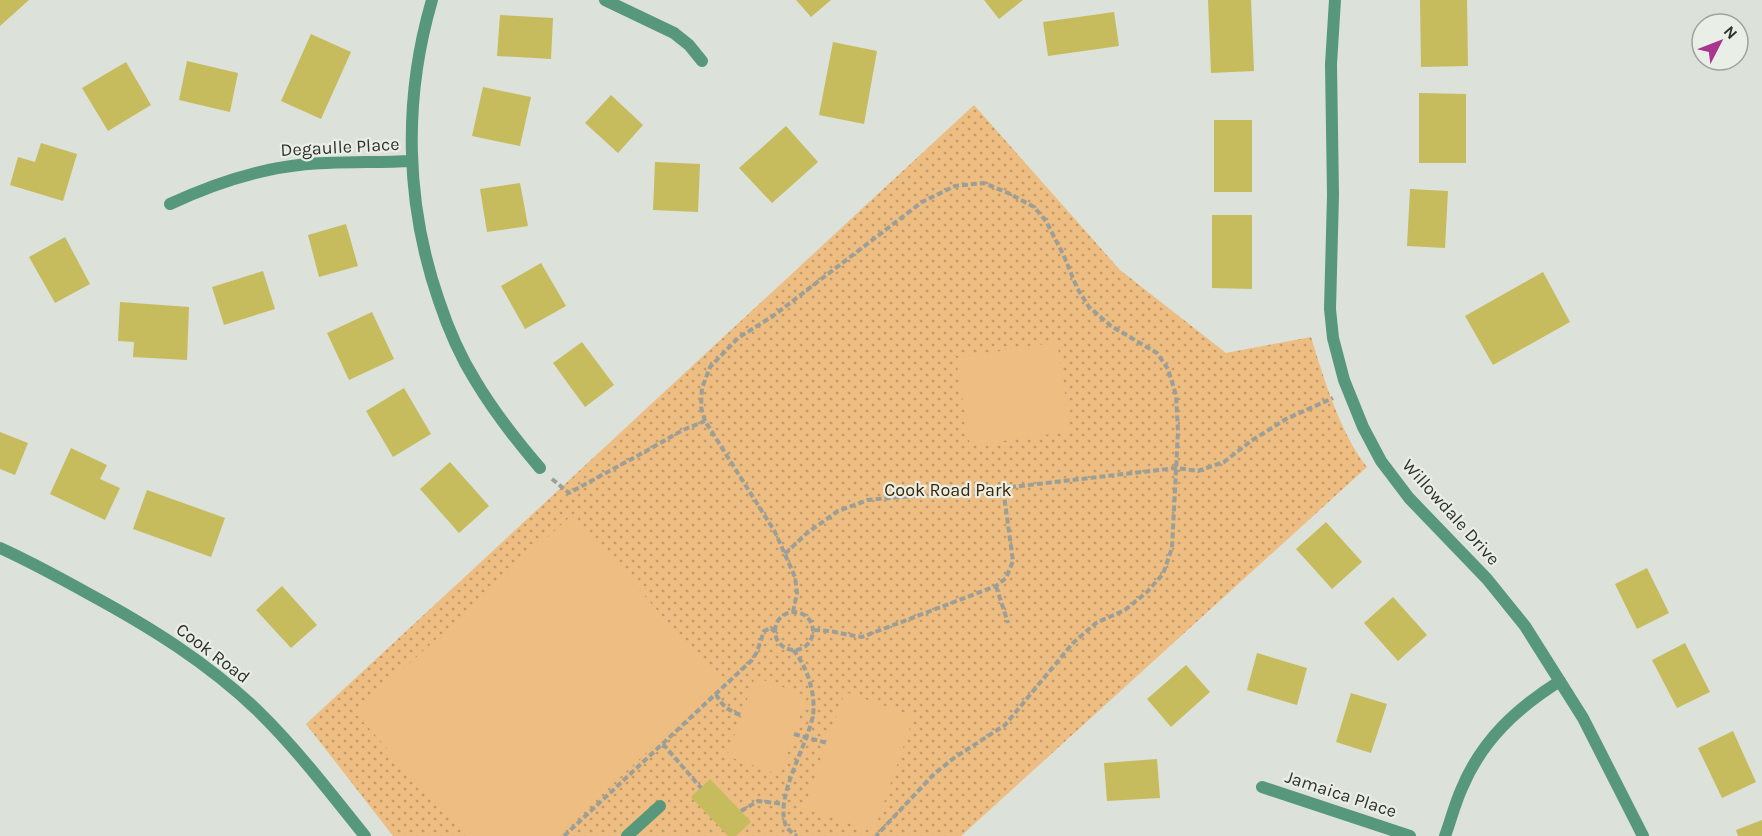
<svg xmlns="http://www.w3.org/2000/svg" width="1762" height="836" font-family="Karla,sans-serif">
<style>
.park{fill:url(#park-dots)}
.pitch{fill:#edbd82}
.building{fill:#c6bc5d}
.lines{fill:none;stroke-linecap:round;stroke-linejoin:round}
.path{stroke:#9b9f99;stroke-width:4;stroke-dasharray:6 3;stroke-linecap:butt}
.lane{stroke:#57987d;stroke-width:12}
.street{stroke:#57987d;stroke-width:12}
.labels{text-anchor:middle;stroke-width:4.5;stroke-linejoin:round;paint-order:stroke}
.street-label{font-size:18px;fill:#30322f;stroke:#e9efe6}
.park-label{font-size:18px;fill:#3d2503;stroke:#e9efe6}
</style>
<defs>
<pattern id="park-dots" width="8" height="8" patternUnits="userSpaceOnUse" patternTransform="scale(1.5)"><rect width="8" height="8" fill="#edbd82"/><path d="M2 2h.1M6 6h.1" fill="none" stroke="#c09a6b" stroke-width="1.8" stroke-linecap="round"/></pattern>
</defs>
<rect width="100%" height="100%" fill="#dce1d9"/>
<!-- park -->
<path class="park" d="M974,105L1120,270L1226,353L1311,337C1324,379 1340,433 1367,467L961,836H393L306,724Z"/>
<!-- pitch -->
<path class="pitch" d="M1057,342L1071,431L970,446L956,358Z
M573,514L721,683L557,836H467L355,713Z
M755,677L807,696L780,775L727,756Z
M845,692L914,716L874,832L804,808Z"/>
<!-- building -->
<path class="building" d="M0,0H29L0,26Z
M796,0H831L811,17Z
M984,0H1023L999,19Z
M1208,0H1251L1254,71L1211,73Z
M1420,0H1467L1468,66L1421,67Z
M1114,12L1119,46L1048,56L1043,22Z
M500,15L553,18L551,59L497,56Z
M311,34L351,52L321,119L281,101Z
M833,42L877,51L864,124L819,115Z
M187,61L238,73L230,112L179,100Z
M126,62L151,105L108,131L82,88Z
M483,87L531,97L520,146L472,136Z
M1419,93L1466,94V163H1419Z
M611,95L643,125L618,153L585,123Z
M1214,120H1252V192H1214Z
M786,126L818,162L772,203L739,168Z
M41,143L77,154L63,201L10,185L18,157L35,162Z
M655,162L700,164L698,212L653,210Z
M520,183L528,226L487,232L480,189Z
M1410,189L1448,191L1445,248L1407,246Z
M1212,215H1252V289L1212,288Z
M346,224L358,266L319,277L308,235Z
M65,237L90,284L55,303L29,257Z
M541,263L566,306L525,329L501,286Z
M263,271L275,309L224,325L212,287Z
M1543,272L1570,322L1493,365L1465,316Z
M120,302L189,307L187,360L133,357L134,342L118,341Z
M372,312L394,359L349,380L327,333Z
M582,342L614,385L585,407L553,363Z
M404,388L431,434L393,457L366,411Z
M0,432L28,443L15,475L0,469Z
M71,448L107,465L100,479L120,488L105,520L50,494Z
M450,462L489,506L459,533L420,489Z
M147,490L225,518L211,557L133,529Z
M1326,522L1362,562L1332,589L1296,549Z
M1647,568L1669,613L1637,629L1615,584Z
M282,586L317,625L291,648L256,610Z
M1393,597L1427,635L1398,661L1364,623Z
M1685,643L1710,692L1677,708L1652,660Z
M1257,653L1307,668L1297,705L1247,690Z
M1186,665L1210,692L1171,727L1147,699Z
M1351,693L1387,704L1371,753L1336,742Z
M1733,731L1756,782L1722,798L1698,748Z
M1157,759L1160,798L1107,801L1104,763Z
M710,779L751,822L736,836H728L691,797Z
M1762,820V836H1738L1736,830Z"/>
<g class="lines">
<!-- path -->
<path class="path" d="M552,479L569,493L648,450L683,430L705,421
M785,554L807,533L838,511L868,500L1003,488L1176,468L1198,471L1224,462L1251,441L1286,419L1333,398
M996,586L1008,623
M775 631a19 19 0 1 1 38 0a19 19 0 1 1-38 0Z
M793,612L797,593L795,577L775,532L705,421L701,407L702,388L710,367L738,338L773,316L922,202L955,186L984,183L1008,193L1034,207L1046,221L1064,256L1077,288L1089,307L1111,326L1157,353L1168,369L1176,395L1178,431L1172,548L1163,574L1147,592L1125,610L1096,623L1073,643L1005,725L954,758L934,774L876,836
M814,630C832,630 845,635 862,637L996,586L1006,578L1013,561L1003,488
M793,650C807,665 816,695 813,715C808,744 776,794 785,823C786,828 792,833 797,836
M716,694C722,706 729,711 741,715
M794,734L827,743
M663,744L701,788
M741,811L758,801L784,804
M564,836L752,660L757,652L764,631L771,628L775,632"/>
<!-- lane -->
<path class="lane" d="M627,836L660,806"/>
<!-- street -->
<path class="street" d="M432,0C403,99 405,203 439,301C448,328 460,356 475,380C494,412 516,440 540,468
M605,0L674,33L689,45L702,61
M1335,0L1331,64L1333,195L1330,309L1333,338L1344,380L1363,427L1381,461L1409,498L1487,579L1525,626L1583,718L1643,836
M170,204C211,185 254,170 299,165C336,161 374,163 411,161
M0,548C31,562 60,578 89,594C150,627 208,663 258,711C297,749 331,794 365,836
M1262,787L1410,836
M1445,836C1451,820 1455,803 1462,788C1482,740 1517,708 1560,681"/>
</g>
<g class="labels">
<!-- street labels -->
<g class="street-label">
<text transform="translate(340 147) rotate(-3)" y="6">Degaulle Place</text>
<text transform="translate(1451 512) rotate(48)" y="6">Willowdale Drive</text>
<text transform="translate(213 653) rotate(37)" y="6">Cook Road</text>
<text transform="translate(1341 794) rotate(18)" y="6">Jamaica Place</text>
</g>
<!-- park labels -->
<g class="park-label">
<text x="948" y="496">Cook Road Park</text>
</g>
</g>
<!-- north arrow -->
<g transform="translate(1720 42) rotate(48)"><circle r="28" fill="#e9efe6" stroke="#9fa39d" stroke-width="1.5"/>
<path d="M0-4.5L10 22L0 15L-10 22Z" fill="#a9358f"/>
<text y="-9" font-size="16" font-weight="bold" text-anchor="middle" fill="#30322f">N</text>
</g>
</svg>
